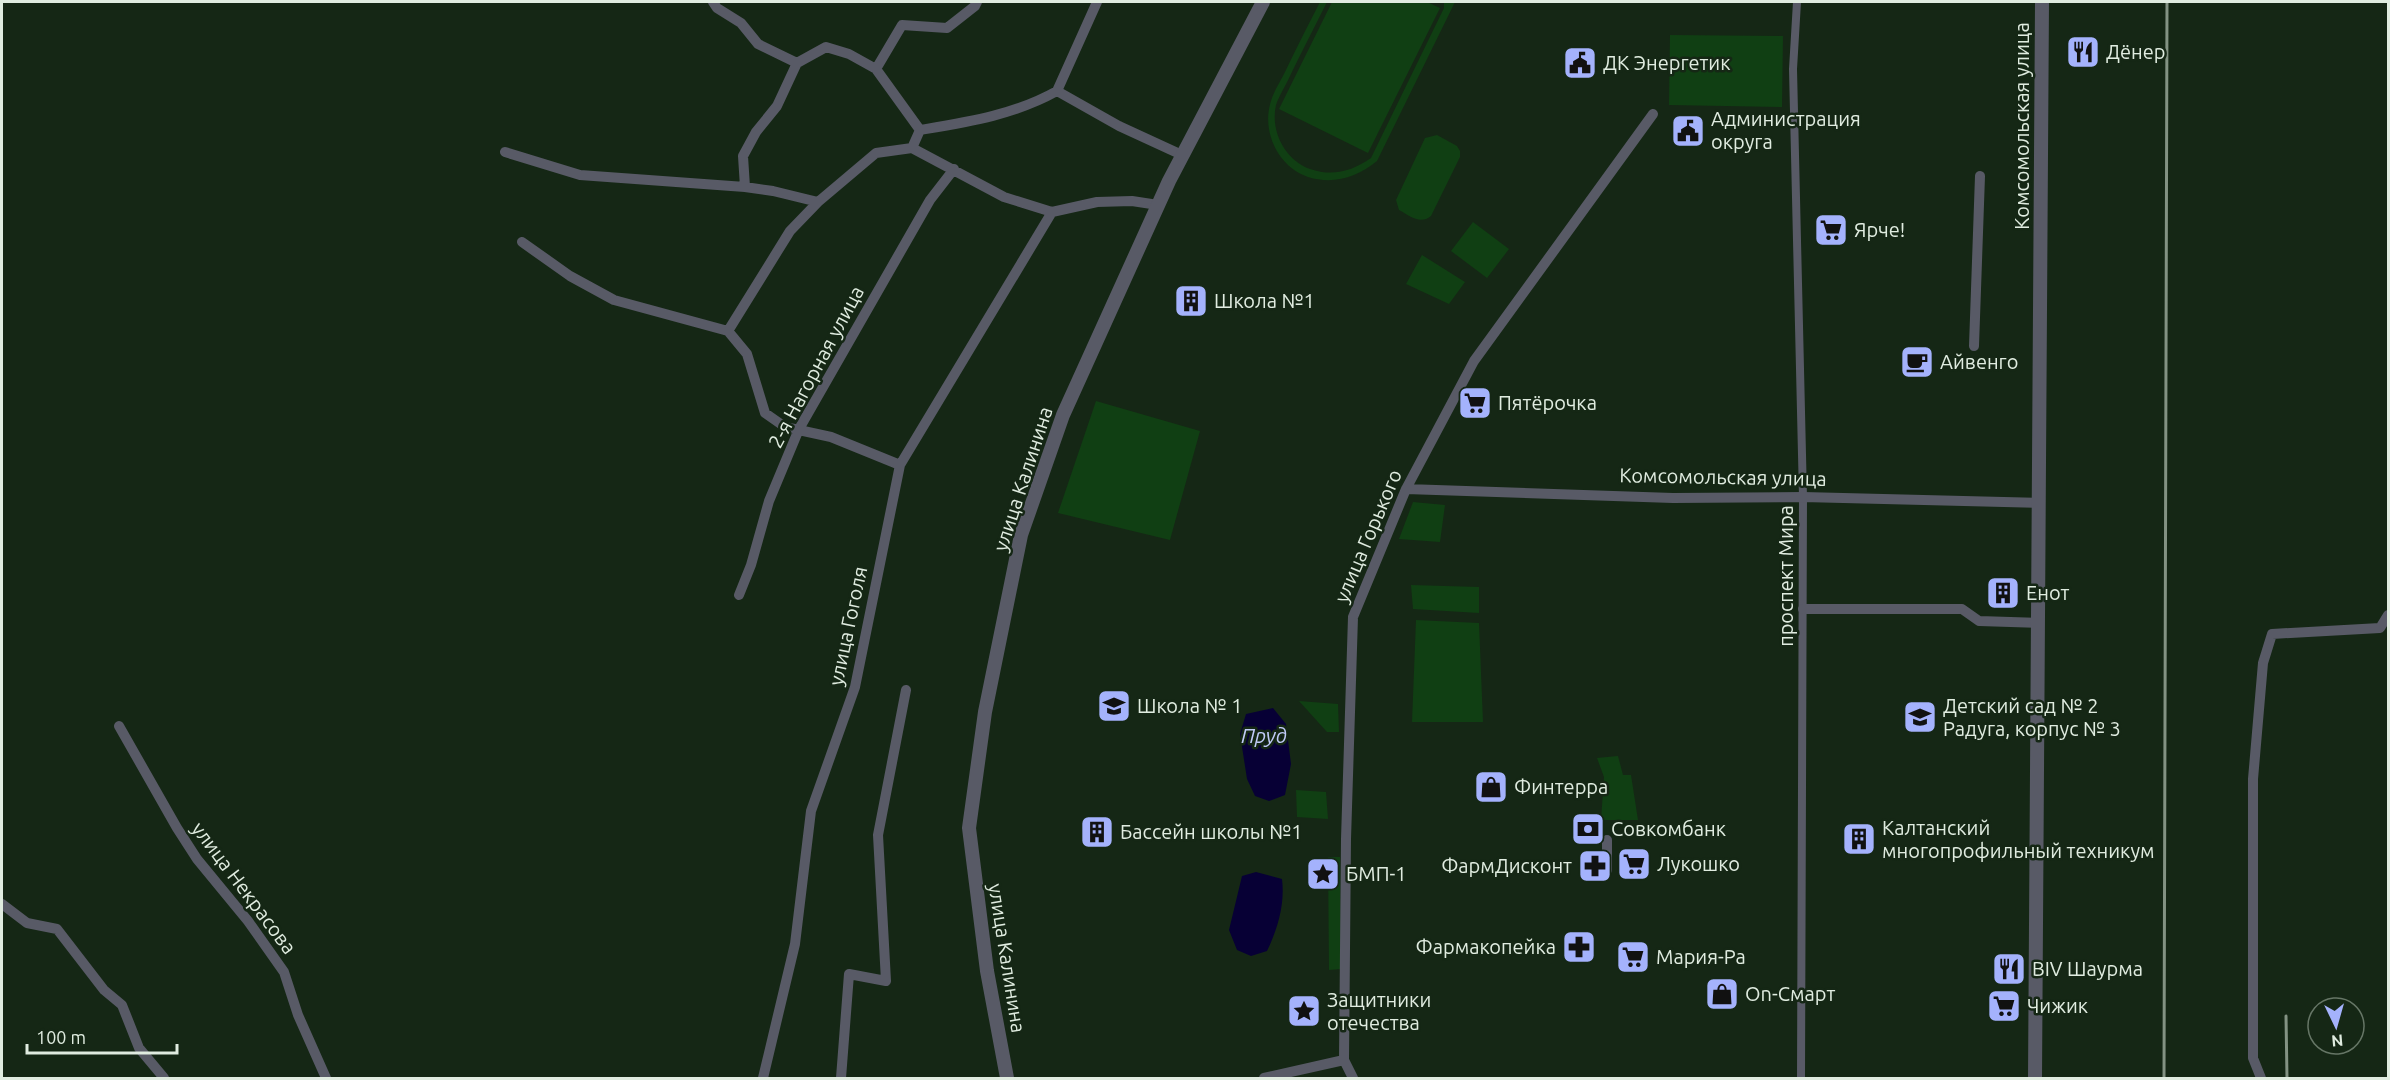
<svg xmlns="http://www.w3.org/2000/svg" width="2390" height="1080" font-family="Ubuntu,sans-serif">
<style>
.green{fill:#103f13}
.water{fill:#070035}
.lines{fill:none;stroke-linecap:round;stroke-linejoin:round}
.pedestrian{stroke:#585a66;stroke-width:8}
.minor{stroke:#585a66;stroke-width:10}
.tertiary{stroke:#585a66;stroke-width:14}
.rail{stroke:#839283;stroke-width:3}
.labels{text-anchor:middle;stroke-width:5;stroke-linejoin:round;paint-order:stroke}
.poi-label{font-size:20px;fill:#e0ece0;stroke:#152715;text-anchor:start}
.street-label{font-size:20px;fill:#e0ece0;stroke:#152715}
.water-label{font-size:21px;font-style:italic;fill:#c1cbf8;stroke:#152715}
</style>
<rect width="100%" height="100%" fill="#152715"/>
<!-- green -->
<path class="green" d="M1320,2H1327C1315,26 1302,51 1290,76C1286,85 1279,96 1276,105C1270,131 1285,160 1310,169C1333,177 1352,171 1371,158L1444,8V2H1455L1377,161C1357,177 1334,185 1308,177C1278,167 1261,131 1271,101C1274,91 1280,82 1285,72C1296,49 1308,25 1320,2Z
M1332,2H1427L1440,8L1368,153L1279,109Z
M1670,35L1783,36L1782,107L1669,105Z
M1437,135L1457,146L1460,151V157L1431,216C1420,225 1410,216 1399,210L1396,200L1425,138Z
M1473,222L1509,249L1487,278L1451,251Z
M1422,255L1465,282L1449,304L1406,284Z
M1096,401L1200,431L1170,540L1058,513Z
M1413,502L1445,505L1440,542L1399,539Z
M1411,585L1479,587V613L1413,609Z
M1416,620L1479,623L1483,722H1412Z
M1299,701L1338,704L1339,732H1327Z
M1618,756L1623,775H1631L1638,820H1601L1604,777L1597,758Z
M1296,790L1326,792L1328,819L1297,817Z
M1328,857H1340L1341,969L1329,970Z"/>
<!-- water -->
<path class="water" d="M1273,708L1286,724L1291,764L1285,795L1269,801L1255,796L1247,779L1240,734L1246,714Z
M1256,872L1282,879C1285,904 1278,928 1267,951L1251,956L1237,950L1229,930L1242,876Z"/>
<g class="lines">
<!-- pedestrian -->
<path class="pedestrian" d="M1797,2L1793,69L1803,497L1801,1078"/>
<!-- minor -->
<path class="minor" d="M713,2L717,8L741,23L758,44L797,63L826,47L849,54L876,69L920,130
M876,69L902,25L947,28L975,6L977,2
M1057,91L1119,126L1182,155
M1057,91L1097,2
M912,148L1004,197L1052,212L1097,202L1132,201L1158,205
M505,152L580,175L745,187L773,191L818,202
M745,187L743,156L756,132L777,106L797,63
M522,242L570,276L614,300L728,331L747,354L765,413L785,427L831,437L900,465
M728,331L790,231L818,202L876,153L912,148L920,130C968,122 1014,115 1057,91
M1974,346L1980,176
M1406,489L1673,498L1803,497L2039,503
M739,595L751,565L769,501L799,429L930,200L954,169
M1803,609H1962L1979,621L2038,623
M119,726L177,828L197,859L248,921L284,972L298,1015L326,1078
M1607,840V870
M2,904L27,923L57,929L104,990L122,1005L139,1048L164,1078
M763,1078L795,944L811,811L855,687L900,465L1052,212
M841,1078L849,974L886,981L878,835L906,690
M1264,1078L1344,1060
M1353,1078L1344,1060L1346,839L1353,617L1406,489L1474,361L1653,114
M2261,1078L2253,1058V779L2263,663L2272,634L2380,628L2388,615"/>
<!-- tertiary -->
<path class="tertiary" d="M1007,1078L987,971L969,828L985,712L1021,535L1063,415L1169,181L1263,2
M2035,1078L2042,2"/>
<!-- rail -->
<path class="rail" d="M2286,1016L2287,1078
M2164,1078L2167,2"/>
</g>
<!-- icons -->
<defs>
<g id="restaurant-square" transform="scale(1.725)"><rect x="-9" y="-9" width="18" height="18" rx="4" fill="#a4b2fc" stroke="#152715"/><path d="M-5-6h1v4h1v-4h1v4h1v-4h1v5L-1.5 .5V6h-2V.5L-5-1ZM5-6V6H3V1.5H1.5Q1.5-4 5-6Z" fill="#111"/></g>
<g id="civic-square" transform="scale(1.725)"><rect x="-9" y="-9" width="18" height="18" rx="4" fill="#a4b2fc" stroke="#152715"/><path d="M-.6-6.5H3V-4.5H.6V-3L4-1V1h2V6H-6V1h2V-1L-.6-3ZM-1.2 2.5V6h2.4V2.5Z" fill="#111"/></g>
<g id="supermarket-square" transform="scale(1.725)"><rect x="-9" y="-9" width="18" height="18" rx="4" fill="#a4b2fc" stroke="#152715"/><path d="M-6-5.5h2.5l.6 2H6L4.5 2H-2.5L-4.4-4H-6ZM-1.5 3.2a1.3 1.3 0 1 0 .1 0ZM3 3.2a1.3 1.3 0 1 0 .1 0Z" fill="#111"/></g>
<g id="building-square" transform="scale(1.725)"><rect x="-9" y="-9" width="18" height="18" rx="4" fill="#a4b2fc" stroke="#152715"/><path d="M-4-6H4V6H1V3H-1V6H-4ZM-2.5-4.3h1.7v1.8h-1.7ZM.8-4.3h1.7v1.8H.8ZM-2.5-1h1.7V.8h-1.7ZM.8-1h1.7V.8H.8Z" fill="#111"/></g>
<g id="cafe-square" transform="scale(1.725)"><rect x="-9" y="-9" width="18" height="18" rx="4" fill="#a4b2fc" stroke="#152715"/><path d="M-5.5-4.5H6V0H3Q3 3.5 0 3.5H-2.5Q-5.5 3.5-5.5 0ZM3-3.2v2h1.7v-2ZM-6 4.5H4V6H-6Z" fill="#111"/></g>
<g id="school-square" transform="scale(1.725)"><rect x="-9" y="-9" width="18" height="18" rx="4" fill="#a4b2fc" stroke="#152715"/><path d="M0-5L7-2L0 1L-7-2ZM-4 1L0 2.5L4 1V4Q0 6-4 4Z" fill="#111"/></g>
<g id="shop-square" transform="scale(1.725)"><rect x="-9" y="-9" width="18" height="18" rx="4" fill="#a4b2fc" stroke="#152715"/><path d="M-5-2.5h2.3a2.7 3.5 0 0 1 5.4 0H5L5.5 6h-11ZM-1.5-2.5h3a1.5 2.3 0 0 0-3 0Z" fill="#111"/></g>
<g id="bank-square" transform="scale(1.725)"><rect x="-9" y="-9" width="18" height="18" rx="4" fill="#a4b2fc" stroke="#152715"/><path d="M-6-4H6V4H-6ZM0-2.3a2.3 2.3 0 1 0 0 4.6a2.3 2.3 0 1 0 0-4.6Z" fill="#111"/></g>
<g id="pharmacy-square" transform="scale(1.725)"><rect x="-9" y="-9" width="18" height="18" rx="4" fill="#a4b2fc" stroke="#152715"/><path d="M-2-6h4v4h4v4h-4v4h-4v-4h-4v-4h4Z" fill="#111"/></g>
<g id="sight-square" transform="scale(1.725)"><rect x="-9" y="-9" width="18" height="18" rx="4" fill="#a4b2fc" stroke="#152715"/><path d="M0-6L1.8-2.2L6-1.7L2.9 1.2L3.7 5.4L0 3.3L-3.7 5.4L-2.9 1.2L-6-1.7L-1.8-2.2Z" fill="#111"/></g>
</defs>
<g fill-rule="evenodd">
<use href="#restaurant-square" x="2083" y="52"/>
<use href="#civic-square" x="1580" y="63"/>
<use href="#civic-square" x="1688" y="131"/>
<use href="#supermarket-square" x="1831" y="230"/>
<use href="#building-square" x="1191" y="301"/>
<use href="#cafe-square" x="1917" y="362"/>
<use href="#supermarket-square" x="1475" y="403"/>
<use href="#building-square" x="2003" y="593"/>
<use href="#school-square" x="1114" y="706"/>
<use href="#school-square" x="1920" y="717"/>
<use href="#shop-square" x="1491" y="787"/>
<use href="#bank-square" x="1588" y="829"/>
<use href="#building-square" x="1097" y="832"/>
<use href="#building-square" x="1859" y="839"/>
<use href="#supermarket-square" x="1634" y="864"/>
<use href="#pharmacy-square" x="1595" y="866"/>
<use href="#sight-square" x="1323" y="874"/>
<use href="#pharmacy-square" x="1579" y="947"/>
<use href="#supermarket-square" x="1633" y="957"/>
<use href="#restaurant-square" x="2009" y="969"/>
<use href="#shop-square" x="1722" y="994"/>
<use href="#supermarket-square" x="2004" y="1006"/>
<use href="#sight-square" x="1304" y="1011"/>
</g>
<g class="labels">
<!-- poi labels -->
<g class="poi-label">
<text x="2106" y="59">Дёнер</text>
<text x="1603" y="70">ДК Энергетик</text>
<text x="1711" y="126">Администрация<tspan x="1711" dy="23">округа</tspan></text>
<text x="1854" y="237">Ярче!</text>
<text x="1214" y="308">Школа №1</text>
<text x="1940" y="369">Айвенго</text>
<text x="1498" y="410">Пятёрочка</text>
<text x="2026" y="600">Енот</text>
<text x="1137" y="713">Школа № 1</text>
<text x="1943" y="713">Детский сад № 2<tspan x="1943" dy="23">Радуга, корпус № 3</tspan></text>
<text x="1514" y="794">Финтерра</text>
<text x="1882" y="835">Калтанский<tspan x="1882" dy="23">многопрофильный техникум</tspan></text>
<text x="1611" y="836">Совкомбанк</text>
<text x="1120" y="839">Бассейн школы №1</text>
<text x="1657" y="871">Лукошко</text>
<text x="1572" y="873" text-anchor="end">ФармДисконт</text>
<text x="1346" y="881">БМП-1</text>
<text x="1556" y="954" text-anchor="end">Фармакопейка</text>
<text x="1656" y="964">Мария-Ра</text>
<text x="2032" y="976">BIV Шаурма</text>
<text x="1745" y="1001">On-Смарт</text>
<text x="1327" y="1007">Защитники<tspan x="1327" dy="23">отечества</tspan></text>
<text x="2027" y="1013">Чижик</text>
</g>
<!-- street labels -->
<g class="street-label">
<text transform="translate(2022 126) rotate(-90)" y="7">Комсомольская улица</text>
<text transform="translate(816 367) rotate(-62)" y="7">2-я Нагорная улица</text>
<text transform="translate(1723 477) rotate(1)" y="7">Комсомольская улица</text>
<text transform="translate(1023 479) rotate(-72)" y="7">улица Калинина</text>
<text transform="translate(1368 536) rotate(-67)" y="7">улица Горького</text>
<text transform="translate(1786 576) rotate(-90)" y="7">проспект Мира</text>
<text transform="translate(848 626) rotate(-78)" y="7">улица Гоголя</text>
<text transform="translate(244 888) rotate(53)" y="7">улица Некрасова</text>
<text transform="translate(1007 958) rotate(81)" y="7">улица Калинина</text>
</g>
<!-- water labels -->
<g class="water-label">
<text x="1264" y="743">Пруд</text>
</g>
</g>
<!-- border -->
<rect width="2390" height="1080" fill="none" stroke="#e0ece0" stroke-width="6"/>
<!-- north arrow -->
<g transform="translate(2336 1026) rotate(175)"><circle r="28" fill="#152715" stroke="#667666" stroke-width="1.5"/>
<path d="M0-4.5L10 22L0 15L-10 22Z" fill="#a4b2fc"/>
<text y="-9" font-size="16" font-weight="bold" text-anchor="middle" fill="#e0ece0">N</text>
</g>
<!-- scale -->
<path d="M27 1044v9h150v-9" fill="none" stroke="#e0ece0" stroke-width="3"/>
<text x="36" y="1044" font-size="18" fill="#e0ece0" stroke="#152715" stroke-width="4.5" paint-order="stroke">100 m</text>
</svg>
